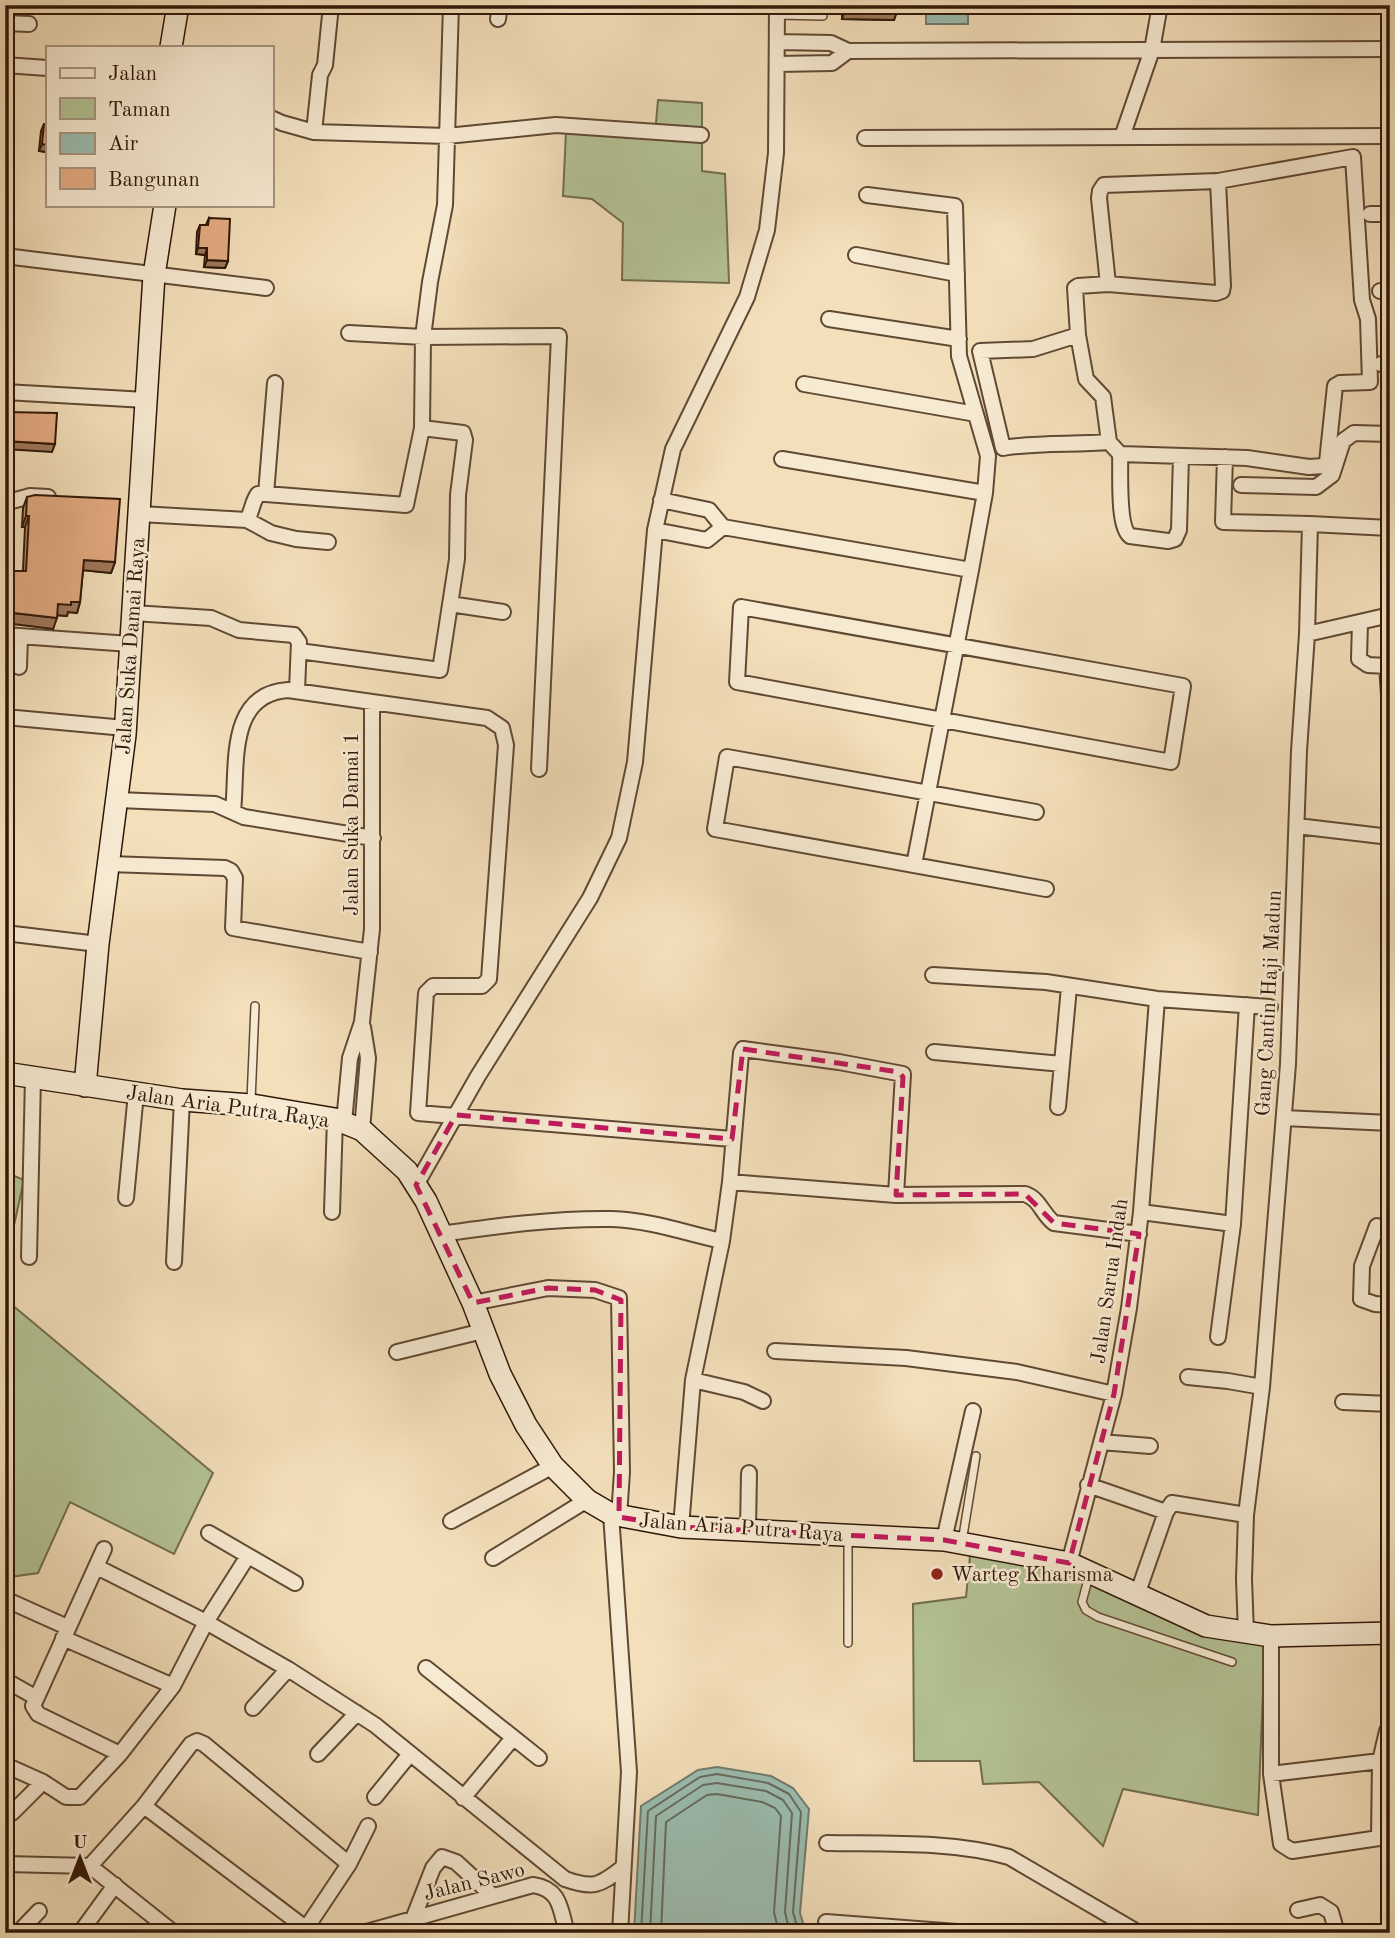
<svg xmlns="http://www.w3.org/2000/svg" width="1395" height="1938" font-family="'Old Standard TT',serif">
<style>
.green{fill:#b4c395;stroke:#726d4e;stroke-width:2}
.water{fill:#9bbdb0;stroke:#707b6d;stroke-width:2}
.lines{fill:none;stroke-linecap:round;stroke-linejoin:round}
.shore{stroke:#656a5c;stroke-width:2}
.lane-casing{stroke:#604934;stroke-width:10}
.street-casing{stroke:#604934;stroke-width:18}
.secondary-casing{stroke:#2f1708;stroke-width:24}
.lane{stroke:#f7ead2;stroke-width:7}
.street{stroke:#f7ead2;stroke-width:14}
.secondary{stroke:#f7ead2;stroke-width:21}
.wall{fill:#c49370;stroke:#2f1708;stroke-width:2}
.shaded-wall{fill:#a0785b;stroke:#2f1708;stroke-width:2}
.building{fill:#e4ab82;stroke:#2f1708;stroke-width:2}
.marked{fill:none;stroke:#c2185b;stroke-width:5;stroke-dasharray:14 9;stroke-linejoin:round}
.poi-dot{fill:#8f2418;stroke:#f7ead2;stroke-width:2.5}
.labels{text-anchor:middle;stroke-width:5;stroke-linejoin:round;paint-order:stroke}
.street-label{font-size:21px;fill:#2f1708;stroke:#f7ead2}
.poi-label{font-size:21px;fill:#2f1708;stroke:#f7ead2;text-anchor:start}
</style>
<rect width="100%" height="100%" fill="#f3dfba"/>
<filter id="stains"><feTurbulence type="fractalNoise" baseFrequency=".00286" numOctaves="4"/><feColorMatrix values="0 0 0 0 .2 0 0 0 0 .09 0 0 0 0 .02 0 0 0 .5 -.17"/></filter>
<radialGradient id="worn" r=".72"><stop offset=".6" stop-color="#630" stop-opacity="0"/><stop offset="1" stop-color="#630" stop-opacity=".3"/></radialGradient>
<!-- green -->
<path class="green" d="M658,100L702,103V171L725,174L729,283L622,280L623,223L592,199L563,196L566,131L655,135Z
M5,1172L24,1180L5,1266Z
M5,1299L213,1473L174,1554L70,1502L38,1573L10,1577L5,1584Z
M971,1546L1044,1561L1265,1643L1258,1815L1123,1789L1103,1846L1039,1782L983,1784L980,1761H914L913,1604L966,1597Z"/>
<!-- water -->
<path class="water" d="M926,5H968V24H926Z
M717,1767L771,1776L793,1788L809,1809L800,1913L806,1933H634L641,1806L698,1770Z"/>
<g class="lines">
<!-- shore -->
<path class="shore" d="M641,1933L648,1811L700,1777L717,1774L768,1783L789,1794L801,1812L793,1912L799,1933
M650,1933L656,1816L703,1785L717,1783L766,1791L783,1800L792,1813L785,1912L790,1933
M661,1933L666,1822L707,1795L717,1794L762,1802L775,1808L781,1816L774,1912L779,1933"/>
<!-- lane casing -->
<g class="lane-casing">
<path id="lane" d="M777,15L823,16V5
M251,1101L255,1006
M848,1539V1643
M962,1542L976,1456
M1089,1576L1082,1602L1086,1610L1098,1617L1232,1662"/>
</g>
<!-- street casing -->
<g class="street-casing">
<path id="street" d="M498,19L500,5
M5,23L29,24
M777,42L831,43L848,51L1390,49
M777,64L832,63L848,51
M5,65L47,68
M271,118L282,123L314,132L447,136L556,125L701,135
M314,132L320,75L325,65L331,5
M1122,137L1152,50L1160,5
M865,138L1390,136
M867,195L955,206L959,356L988,456L985,493L971,570L914,865
M1370,214H1390
M856,255L957,274
M5,256L266,288
M1108,284L1099,198L1100,191L1104,185L1218,181
M1380,291H1390
M829,319L959,339
M349,333L423,337L559,336L539,769
M1078,335L1075,288L1078,286L1108,284L1216,293L1222,291L1223,286L1218,181L1353,157L1362,300L1368,319L1370,382L1340,383L1335,386L1327,462L1323,466L1309,467L1247,458L1120,454L1109,442L1103,397L1086,379L1078,335L1033,349L980,351L1003,448C1038,442 1073,445 1109,442
M1381,364H1390
M804,384L976,414
M5,392L146,400
M1120,454C1121,472 1117,526 1130,536L1168,541L1175,539L1179,530L1181,456
M1225,457L1223,522L1310,524L1307,634L1299,751L1288,1064L1262,1387L1246,1515L1244,1579L1246,1634
M782,459L985,493
M1241,485L1316,487L1332,475L1343,441L1354,433L1390,434
M266,494L275,383
M661,500L709,510L723,527L971,570
M5,503L30,496L48,497
M140,514L247,520L271,533L296,539L328,542
M247,520C252,512 252,502 258,494H266L406,505L422,428L423,337L430,282L445,205L451,5
M1310,524L1390,528
M655,530L707,540L723,527
M450,604L503,612
M741,607L1183,686L1171,762L737,682Z
M133,613L211,618L239,630L294,635L299,642L297,690
M1360,622L1359,659L1368,665L1387,666L1390,709
M1307,634L1390,615
M5,635L130,644
M299,651L440,670L457,559L458,495L465,440L463,433L422,428
M19,667L20,636
M372,702L487,718L502,728L506,745L489,979L482,986H433L426,993L418,1113L732,1139
M5,717L125,728
M118,800L215,804L244,817L373,838
M233,811C238,768 226,694 288,690L372,702V929L362,1022L350,1058L344,1122
M1036,812L727,757L715,829L1046,889
M1297,826L1390,837
M109,864L225,868L231,871L235,878L233,928L370,952
M5,933L98,944
M933,975L1046,982L1157,999L1270,1007
M934,1052L1062,1064
M1058,1107L1069,987
M1284,1118L1390,1123
M362,1130L368,1058L363,1027
M730,1182L896,1195L1025,1194C1040,1199 1042,1214 1054,1223L1139,1234
M416,1185L478,1076L590,898L619,838L635,762L655,530L673,449L747,297L767,230L776,153L777,5
M126,1198L136,1093
M332,1212L335,1119
M1141,1212L1233,1224
M1377,1226L1362,1266L1361,1299L1375,1304L1390,1305
M441,1234C497,1226 555,1218 612,1219C648,1220 686,1233 722,1241
M29,1257L33,1077
M174,1262L182,1100
M473,1303L548,1288L595,1290L619,1298L622,1472L619,1517
M1218,1337L1233,1224L1247,1005
M775,1351L906,1358L1017,1372L1114,1394
M397,1352L483,1331
M1188,1377L1228,1381L1262,1387
M693,1380L744,1392L763,1401
M1343,1402L1390,1404
M1101,1442L1150,1446
M1088,1485L1166,1512
M611,1514L629,1772L620,1933
M451,1521L553,1466
M681,1527L693,1380L722,1241L730,1182L741,1053L743,1049L839,1062L903,1074L896,1195
M748,1530L749,1473
M209,1533L295,1583
M944,1540L973,1411
M104,1549L33,1706L38,1714L120,1754
M493,1558L587,1500
M1069,1563L1114,1394L1129,1308L1141,1212L1157,999
M97,1567L206,1622L288,1669L375,1725L565,1879C593,1889 599,1886 622,1868
M1137,1595L1166,1512L1172,1503L1246,1515
M7,1600L67,1627
M1271,1636V1774L1281,1844L1292,1851L1379,1838L1380,1761L1387,1731
M63,1638L173,1686
M426,1668L539,1758
M5,1680L35,1697
M253,1708L288,1669
M318,1754L357,1713
M5,1765L43,1782L66,1797H80L120,1754L173,1686L206,1622L248,1556
M1271,1774L1380,1761
M375,1797L410,1754
M463,1798L513,1738
M144,1806L312,1933
M12,1813L43,1782
M827,1843C887,1844 951,1841 1009,1857L1139,1933
M5,1864L90,1866L174,1933
M90,1866L144,1806L191,1744L197,1741L204,1744L349,1864
M1298,1910L1320,1905L1331,1912L1337,1933
M413,1919L433,1868L442,1857L456,1862L493,1896
M826,1922L970,1933
M18,1933L39,1911
M80,1933L115,1885
M303,1933L349,1864L368,1826
M363,1933L533,1885C561,1889 560,1909 567,1933"/>
</g>
<!-- secondary casing -->
<g class="secondary-casing">
<path id="secondary" d="M171,47L178,5
M5,1073L182,1100L251,1105L335,1119L362,1130L407,1171L426,1201L473,1303L500,1374L526,1425L553,1466L587,1500L611,1514L681,1527L944,1540L1069,1563L1206,1626L1271,1636L1390,1633
M85,1086L98,944L125,735L154,275L165,205"/>
</g>
<!-- lane -->
<use href="#lane" class="lane"/>
<!-- street -->
<use href="#street" class="street"/>
<!-- secondary -->
<use href="#secondary" class="secondary"/>
</g>
<!-- wall -->
<path class="wall" d="M842,5H898V8L894,20L842,19Z
M44,124H47V152L39,151L41,131Z
M209,218L228,261L225,268L204,267L205,255L196,254L197,232L200,225H206Z
M27,497L115,562L111,573L83,570L80,602L77,613L68,612L67,616L57,615L53,629L23,571L25,527H22L23,508Z"/>
<!-- shaded-wall -->
<path class="shaded-wall" d="M846,7L898,8L894,20L842,19Z
M42,144L47,145V152L39,151Z
M198,248H207L205,255L196,254Z
M207,260L228,261L225,268L204,267Z
M5,441L55,444L52,452L5,449Z
M26,516H29L25,527H22Z
M84,560L115,562L111,573L80,570Z
M71,602H80L77,613L68,612L67,616L54,615L58,604Z
M5,612L57,618L53,629L5,623Z"/>
<!-- building -->
<path class="building" d="M846,5H898V8L846,7Z
M44,124H47V145L42,144Z
M209,218L230,219L228,261L207,260V248H198L200,225H208Z
M5,412L57,413L55,444L5,441Z
M35,495L120,499L115,562L84,560L80,602H71V605L58,604L57,618L5,612V571H26L29,516H26L27,497Z"/>
<!-- marked area -->
<path class="marked" d="M743,1049L899,1072L903,1077L896,1195L1025,1194L1054,1223L1139,1234L1114,1394L1069,1563L944,1540L681,1527L619,1517L621,1300L595,1290L548,1288L473,1303L416,1185L456,1115L732,1139Z"/>
<!-- markers -->
<circle class="poi-dot" cx="937" cy="1574" r="7"/>
<g class="labels">
<!-- street labels -->
<g class="street-label">
<text transform="translate(130 646) rotate(-86)" y="7">Jalan Suka Damai Raya</text>
<text transform="translate(351 824) rotate(-90)" y="7">Jalan Suka Damai 1</text>
<text transform="translate(1268 1003) rotate(-87)" y="7">Gang Cantin Haji Madun</text>
<text transform="translate(228 1106) rotate(8)" y="7">Jalan Aria Putra Raya</text>
<text transform="translate(1109 1281) rotate(-82)" y="7">Jalan Sarua Indah</text>
<text transform="translate(741 1527) rotate(4)" y="7">Jalan Aria Putra Raya</text>
<text transform="translate(474 1881) rotate(-14)" y="7">Jalan Sawo</text>
</g>
<!-- poi labels -->
<g class="poi-label">
<text x="951" y="1581">Warteg Kharisma</text>
</g>
</g>
<!-- margin -->
<rect width="1395" height="1938" fill="none" stroke="#f3dfba" stroke-width="28"/>
<rect x="7" y="7" width="1381" height="1924" fill="none" stroke="#2f1708" stroke-width="3.5"/>
<rect x="14" y="14" width="1367" height="1910" fill="none" stroke="#2f1708" stroke-width="2"/>
<!-- legend -->
<rect x="46" y="46" width="228" height="161" fill="#f7ead2" stroke="#a79681" stroke-width="2"/>
<rect x="60" y="68" width="35" height="10" fill="#f7ead2" stroke="#a79681" stroke-width="2"/>
<text x="108" y="80" font-size="21" fill="#2f1708">Jalan</text>
<rect x="60" y="98" width="35" height="21" fill="#b4c395" stroke="#a79681" stroke-width="2"/>
<text x="108" y="116" font-size="21" fill="#2f1708">Taman</text>
<rect x="60" y="133" width="35" height="21" fill="#9bbdb0" stroke="#a79681" stroke-width="2"/>
<text x="108" y="150" font-size="21" fill="#2f1708">Air</text>
<rect x="60" y="168" width="35" height="21" fill="#e4ab82" stroke="#a79681" stroke-width="2"/>
<text x="108" y="186" font-size="21" fill="#2f1708">Bangunan</text>
<!-- north arrow -->
<g transform="translate(80 1858)" stroke="#f7ead2" stroke-width="5" paint-order="stroke">
<path d="M0-5L12 26L0 18L-12 26Z" fill="#2f1708"/>
<text y="-10" font-size="19" font-weight="bold" text-anchor="middle" fill="#2f1708">U</text>
</g>
<rect width="100%" height="100%" filter="url(#stains)"/>
<rect width="100%" height="100%" fill="url(#worn)"/>
</svg>
